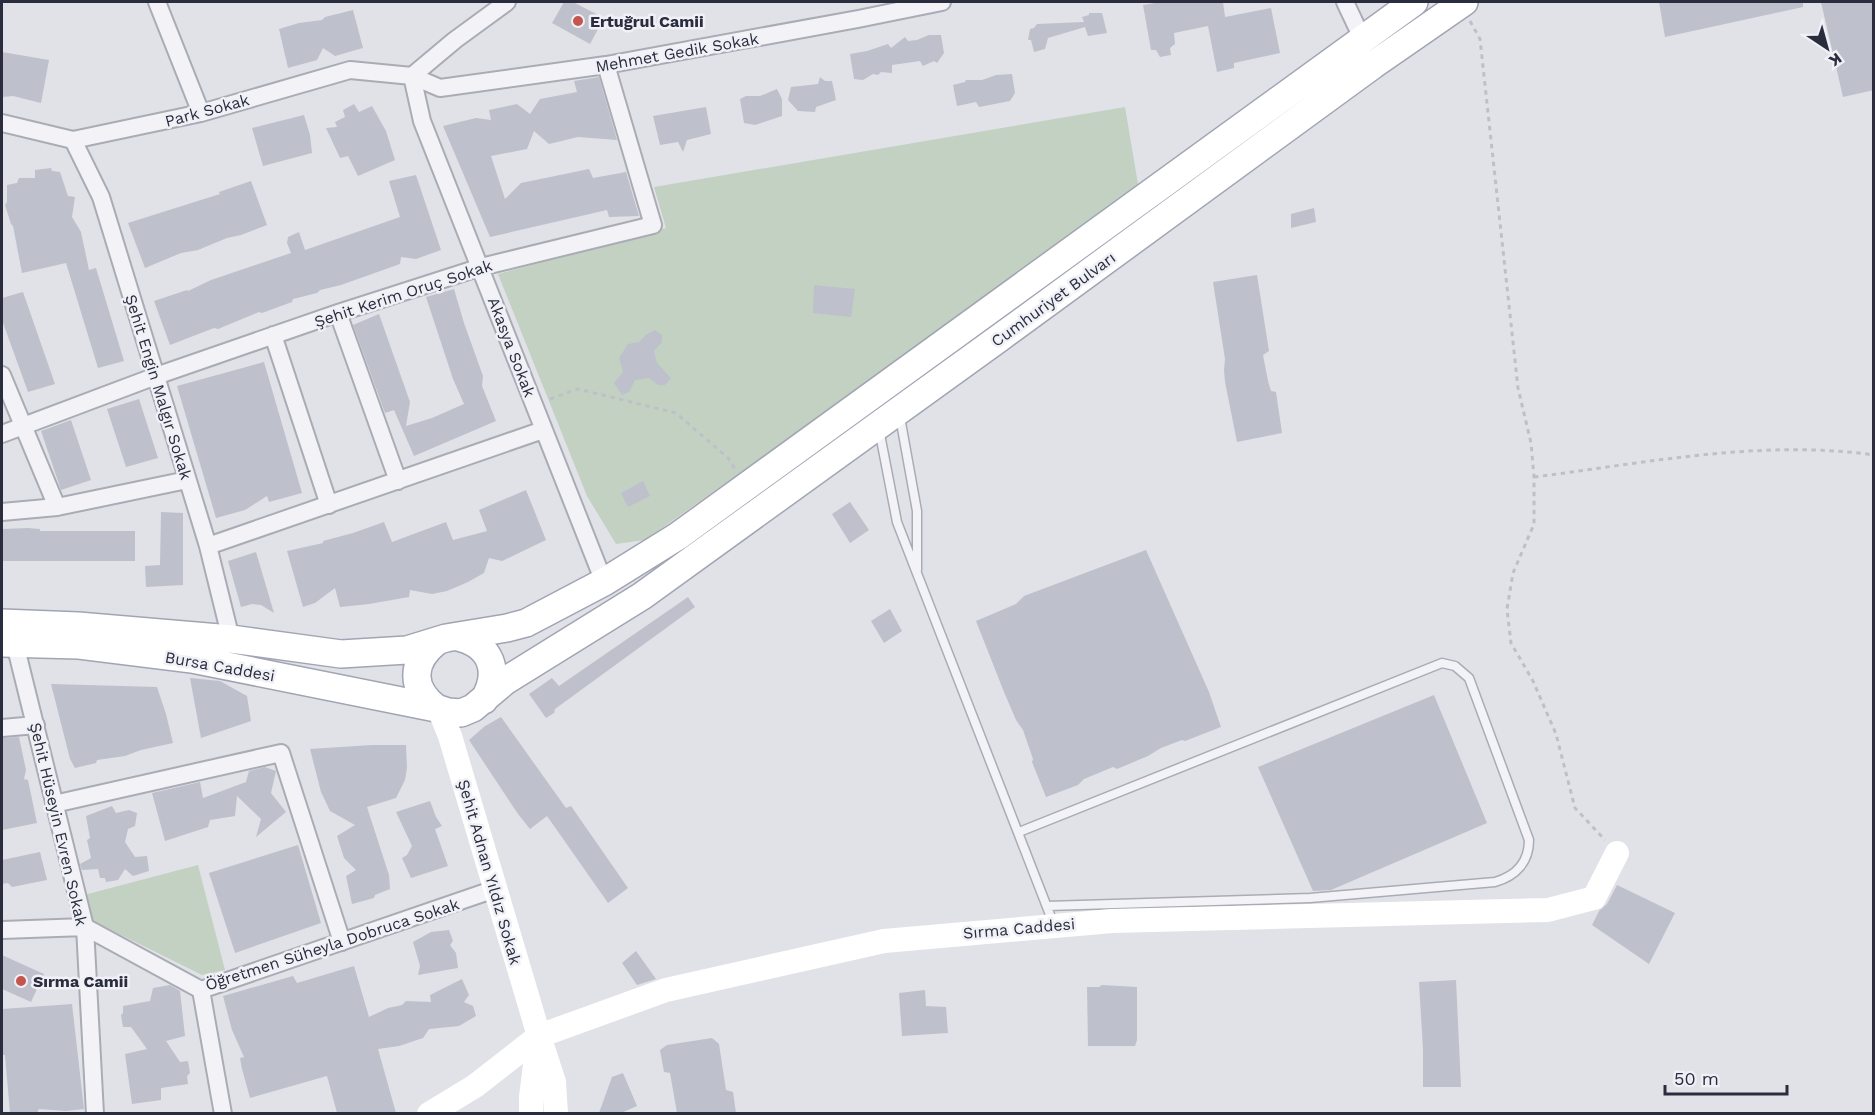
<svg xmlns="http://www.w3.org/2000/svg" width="1875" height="1115" font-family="'Work Sans',sans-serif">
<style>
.green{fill:#c3d1c2}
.building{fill:#bec0cb}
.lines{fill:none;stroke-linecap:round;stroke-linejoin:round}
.lane-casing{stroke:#aaacb5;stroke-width:11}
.street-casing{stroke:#aaacb5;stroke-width:20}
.primary-casing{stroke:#a1a4b3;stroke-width:30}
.path{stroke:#bfc0c7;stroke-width:3;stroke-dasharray:4.5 4.5;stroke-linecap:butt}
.lane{stroke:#f3f3f7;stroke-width:8}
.street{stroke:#f3f3f7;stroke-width:16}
.secondary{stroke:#fff;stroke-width:24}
.primary{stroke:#fff;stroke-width:27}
.poi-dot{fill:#c4564f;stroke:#f0f1f6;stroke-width:2}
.labels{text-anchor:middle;stroke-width:5;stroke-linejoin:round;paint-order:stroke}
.poi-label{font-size:16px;font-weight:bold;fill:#2a2d3e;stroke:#f0f1f6;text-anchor:start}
.street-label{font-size:16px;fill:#2a2d3e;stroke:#f0f1f6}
</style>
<rect width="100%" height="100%" fill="#e1e2e8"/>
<!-- green -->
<path class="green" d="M1125,107L1139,190L645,540L616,544L587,496L498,274L666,228L654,187Z
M198,865L225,970L202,975L93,921L84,895Z"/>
<!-- building -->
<path class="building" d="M564,2H573L604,18L590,44L552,23Z
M1161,2H1223L1225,17L1271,8L1280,53L1234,63V68L1217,72L1208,26L1174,33L1175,44L1170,48L1171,55L1160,57L1156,50H1151L1143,5Z
M1659,2H1803V7L1665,37Z
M1821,2H1874V90L1843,97Z
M353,10L363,48L335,56L323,48L317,60L288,68L279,29L299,23L322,20L325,17Z
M1089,13H1102L1107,33L1088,36L1085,27L1048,38L1045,49L1034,52L1031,40H1028L1030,29L1034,28L1037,24L1084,22L1082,17L1089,15Z
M929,35H941L944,53L937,63L934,61L923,66L920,61L892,65V73L881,72L878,75L873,74L863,80L854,79L850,54L867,51L888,44L891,48L905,37L908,41L917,40Z
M2,52L49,60L41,103L13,96L2,97Z
M1012,74L1015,93L1010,101L979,107L976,102L957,106L953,85L965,82L966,80H982L996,75Z
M599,77L617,140L578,137L549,144L534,131L527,149L491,156L505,199L521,183L589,169L593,178L626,172L639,216L609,217L607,210L490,237L443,126L476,118L491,120L489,110L517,104L530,114L540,99L577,92L574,81Z
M820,77L825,81H832L836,100L816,107L815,112L798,111L788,100L791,87L818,84Z
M777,89L782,99V116L755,125L744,123L740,99L746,96H760Z
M354,104L359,112L372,106L386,131L395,160L358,176L348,156L340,158L326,128L337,127L335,122L345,117L343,110Z
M706,107L711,134L687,140L683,152L678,142L660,145L653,116Z
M304,115L310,135L312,153L263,166L252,128Z
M51,168L52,171L60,172L68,196L75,197L72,217L81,232L89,270L96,268L124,361L98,368L66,263L22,273L13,226L11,224L5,205L7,202V185L17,183L19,178H35V170Z
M416,175L441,250L416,259L401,257L400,264L341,285L320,290L317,293L293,299L292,302L262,313L259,312L218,329L214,328L170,345L154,301L187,290L188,291L211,280L291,253L287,243L288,237L299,232L305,250L400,217L389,181Z
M251,181L267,225L241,235L227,238L198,250L181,253L145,268L128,223L220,194L219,192Z
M1314,208L1316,222L1291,228V214Z
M1257,275L1269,351L1263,355L1268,381L1271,391L1276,392L1282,433L1237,442L1225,382L1224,370L1225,359L1213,282Z
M814,285L855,289L851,317L813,313Z
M454,289L464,323L483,376L482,386L496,421L414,456L394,410L385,413L353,325L379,314L410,402L406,426L432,418L464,404L453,379L426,297Z
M23,292L55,384L28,392L2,320V298Z
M655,330L662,335V342L654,351L657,363L671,378L665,385H658L649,378L635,380L629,392L622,395L614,383L623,372L619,358L628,344L639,342L647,334Z
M264,362L302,493L269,502L267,496L245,510L216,518L177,386Z
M139,399L158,458L126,467L107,409Z
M71,420L91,480L61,490L41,431Z
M643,481L650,496L628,507L621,493Z
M526,490L546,540L502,561L489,558L484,573L468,582L447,591L432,594L410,590L409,597L369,604L340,607L335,588L315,603L303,607L287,551L323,543V541L353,533L384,522L392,542L446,522L453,540L487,531L479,510Z
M850,502L869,530L850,543L832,514Z
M161,512L183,513V585L146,587L145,566L160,565Z
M28,528L40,529V531H135V561H2V529Z
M1146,550L1209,692L1221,727L1185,741L1182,740L1161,748L1148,756L1117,769L1113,767L1084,779L1078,785L1046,797L1032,762L1033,759L1023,730L1016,720L1004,692L976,621L1016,604L1024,596Z
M256,552L274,613L261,605L252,604L241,607L228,561Z
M688,597L695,607L555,709L554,713L546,718L529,694L552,678L559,686Z
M890,609L902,631L884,643L871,621Z
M190,678L220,681L247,696L251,721L201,738Z
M51,684L157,687L166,714L173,743L141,750L125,756L97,760L96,763L75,768L70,759Z
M1434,695L1487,823L1331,890L1313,891L1258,767Z
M501,717L566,808L571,806L628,888L608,903L547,816L530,829L518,814L469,740L485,726Z
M19,737L26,770L24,779L28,780L37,823L2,830V806H3L2,738Z
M372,745H406L407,768L405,780L396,798L367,807L389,875L390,889L375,895L374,898L352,904L346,876L356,870L344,858L337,836L355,825L330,811L321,792L310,749Z
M265,767L276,771L271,793L286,812L256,837L261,819L237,796L235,816L210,820L208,827L165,841L152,793L200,782L203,798L246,782L249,771Z
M430,801L436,817L442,826L435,829L448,866L411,878L402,858L407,855L412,846L396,812Z
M112,806L116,813L129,810L137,813L135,826L128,829L125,842L135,857L147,856L149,871L133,876L125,869L118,880L106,882L105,878H100L98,869L82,870L80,864L91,858L87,840L90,838L86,816Z
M298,845L321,923L235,953L209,873Z
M40,852L47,880L12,887L8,883L2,884V860Z
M1617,885L1675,913L1649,964L1592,925L1599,911L1607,904Z
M449,930L453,941L450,945L456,953L458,968L418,975L420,966L413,942L431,932Z
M636,951L656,979L637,985L622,963Z
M2,955L44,974L31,1002L2,989Z
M354,966L369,1017L388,1008L402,1005L406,1001L431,1002L430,995L462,979L469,995L464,1002L473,1006L476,1016L459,1026L429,1029L423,1038L399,1046L378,1049L396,1113H337L327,1076L250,1098L242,1069L240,1058L244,1057L232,1030L223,996L293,976L297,983Z
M1456,980L1461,1087H1423V1050L1419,982Z
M170,985L180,991L185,1036L166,1041L180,1062L188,1061L190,1073L187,1076L188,1084L161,1088V1100L132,1104L125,1054L147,1049L131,1027H123L121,1015L123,1013V1006L150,1001L153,988Z
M1102,985L1137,987V1040L1135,1046H1088L1087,987H1099Z
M925,990L926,1006L946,1007L948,1033L902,1036L899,993Z
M72,1004L84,1109L66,1111L39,1109L37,1113H10L5,1055H3L2,1041V1009Z
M712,1038L719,1044L726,1090L733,1092L736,1113H677L670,1073L664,1072L660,1050L667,1045Z
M623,1073L637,1106L621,1113H599L612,1077Z"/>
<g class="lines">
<!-- lane casing -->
<g class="lane-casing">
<path id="lane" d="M900,417L917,511V570
M879,429L897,522L1054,925
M1019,832L1442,663L1455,666L1469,678L1529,840C1529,862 1516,876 1495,882L1310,898L1047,906"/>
</g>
<!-- street casing -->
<g class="street-casing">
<path id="street" d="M157,2L201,113
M1345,2L1362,38
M412,76L422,121L604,582
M412,76L455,40L507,2
M2,123L73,140L201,113L350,70L412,76L440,88L606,65L858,19L942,2
M73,140L101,197L208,546L231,639
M338,313L398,481
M273,335L329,505
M2,375L57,507
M2,434L156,376L338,313L481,267L653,225L606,65
M2,512L57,507L187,480
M208,546L543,430
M15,644L85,927L95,1114
M2,728L36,725
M54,804L281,753L342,942
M2,930L85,927L201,990L495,889
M201,990L223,1114"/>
</g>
<!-- primary casing -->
<g class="primary-casing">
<path id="primary" d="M2,623L78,626L231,639L341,654L407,650L446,638L507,628L526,623L604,582L678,536L1414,2
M458,637C491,645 501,671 484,700
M2,643L79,645L192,659L436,708L448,712L461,713L473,708L505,681L642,596L998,339L1373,65L1464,2
M436,708C410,688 411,662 436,642"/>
</g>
<!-- path -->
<path class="path" d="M1470,21L1480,39L1518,388L1531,443L1534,477V524L1513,573L1507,609L1511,643L1533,681L1556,734L1575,808L1605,840
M550,399L578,389L676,413L728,458L735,469
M1534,477C1646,463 1761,439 1874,455"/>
<!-- lane -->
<use href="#lane" class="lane"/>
<!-- street -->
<use href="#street" class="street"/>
<!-- secondary -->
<path class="secondary" d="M439,709L450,736L539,1036L554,1082L556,1114
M429,1114L475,1086L539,1036L666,990L884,941L1112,921L1548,910L1594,898L1617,853
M531,1114V1097L538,1041"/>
<!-- primary -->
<use href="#primary" class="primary"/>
</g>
<!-- markers -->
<g class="poi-dot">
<circle cx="578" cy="21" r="6"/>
<circle cx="21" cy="981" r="6"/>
</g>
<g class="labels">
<!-- poi labels -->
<g class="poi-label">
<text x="590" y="27">Ertuğrul Camii</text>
<text x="33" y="987">Sırma Camii</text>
</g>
<!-- street labels -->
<g class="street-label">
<text transform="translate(677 52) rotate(-10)" y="6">Mehmet Gedik Sokak</text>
<text transform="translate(207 110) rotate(-15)" y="6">Park Sokak</text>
<text transform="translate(403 293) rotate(-18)" y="6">Şehit Kerim Oruç Sokak</text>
<text transform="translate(1053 299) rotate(-36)" y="6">Cumhuriyet Bulvarı</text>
<text transform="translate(512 347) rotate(69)" y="6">Akasya Sokak</text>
<text transform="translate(159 387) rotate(73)" y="6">Şehit Engin Malgır Sokak</text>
<text transform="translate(220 666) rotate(10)" y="6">Bursa Caddesi</text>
<text transform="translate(59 824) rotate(77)" y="6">Şehit Hüseyin Evren Sokak</text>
<text transform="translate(490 872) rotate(74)" y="6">Şehit Adnan Yıldız Sokak</text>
<text transform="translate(1019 928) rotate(-5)" y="6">Sırma Caddesi</text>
<text transform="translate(332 944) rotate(-18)" y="6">Öğretmen Süheyla Dobruca Sokak</text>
</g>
</g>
<!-- border -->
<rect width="1875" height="1115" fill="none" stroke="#2a2d3e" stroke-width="6"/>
<!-- north arrow -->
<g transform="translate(1827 48) rotate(144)" stroke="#f0f1f6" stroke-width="4.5" paint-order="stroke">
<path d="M0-4.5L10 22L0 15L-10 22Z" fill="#2a2d3e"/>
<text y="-9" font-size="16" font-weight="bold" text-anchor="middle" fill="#2a2d3e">K</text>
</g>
<!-- scale -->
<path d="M1665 1085v9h122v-9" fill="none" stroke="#2a2d3e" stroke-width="3"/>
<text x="1674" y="1085" font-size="18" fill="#2a2d3e" stroke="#f0f1f6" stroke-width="4.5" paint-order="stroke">50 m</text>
</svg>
